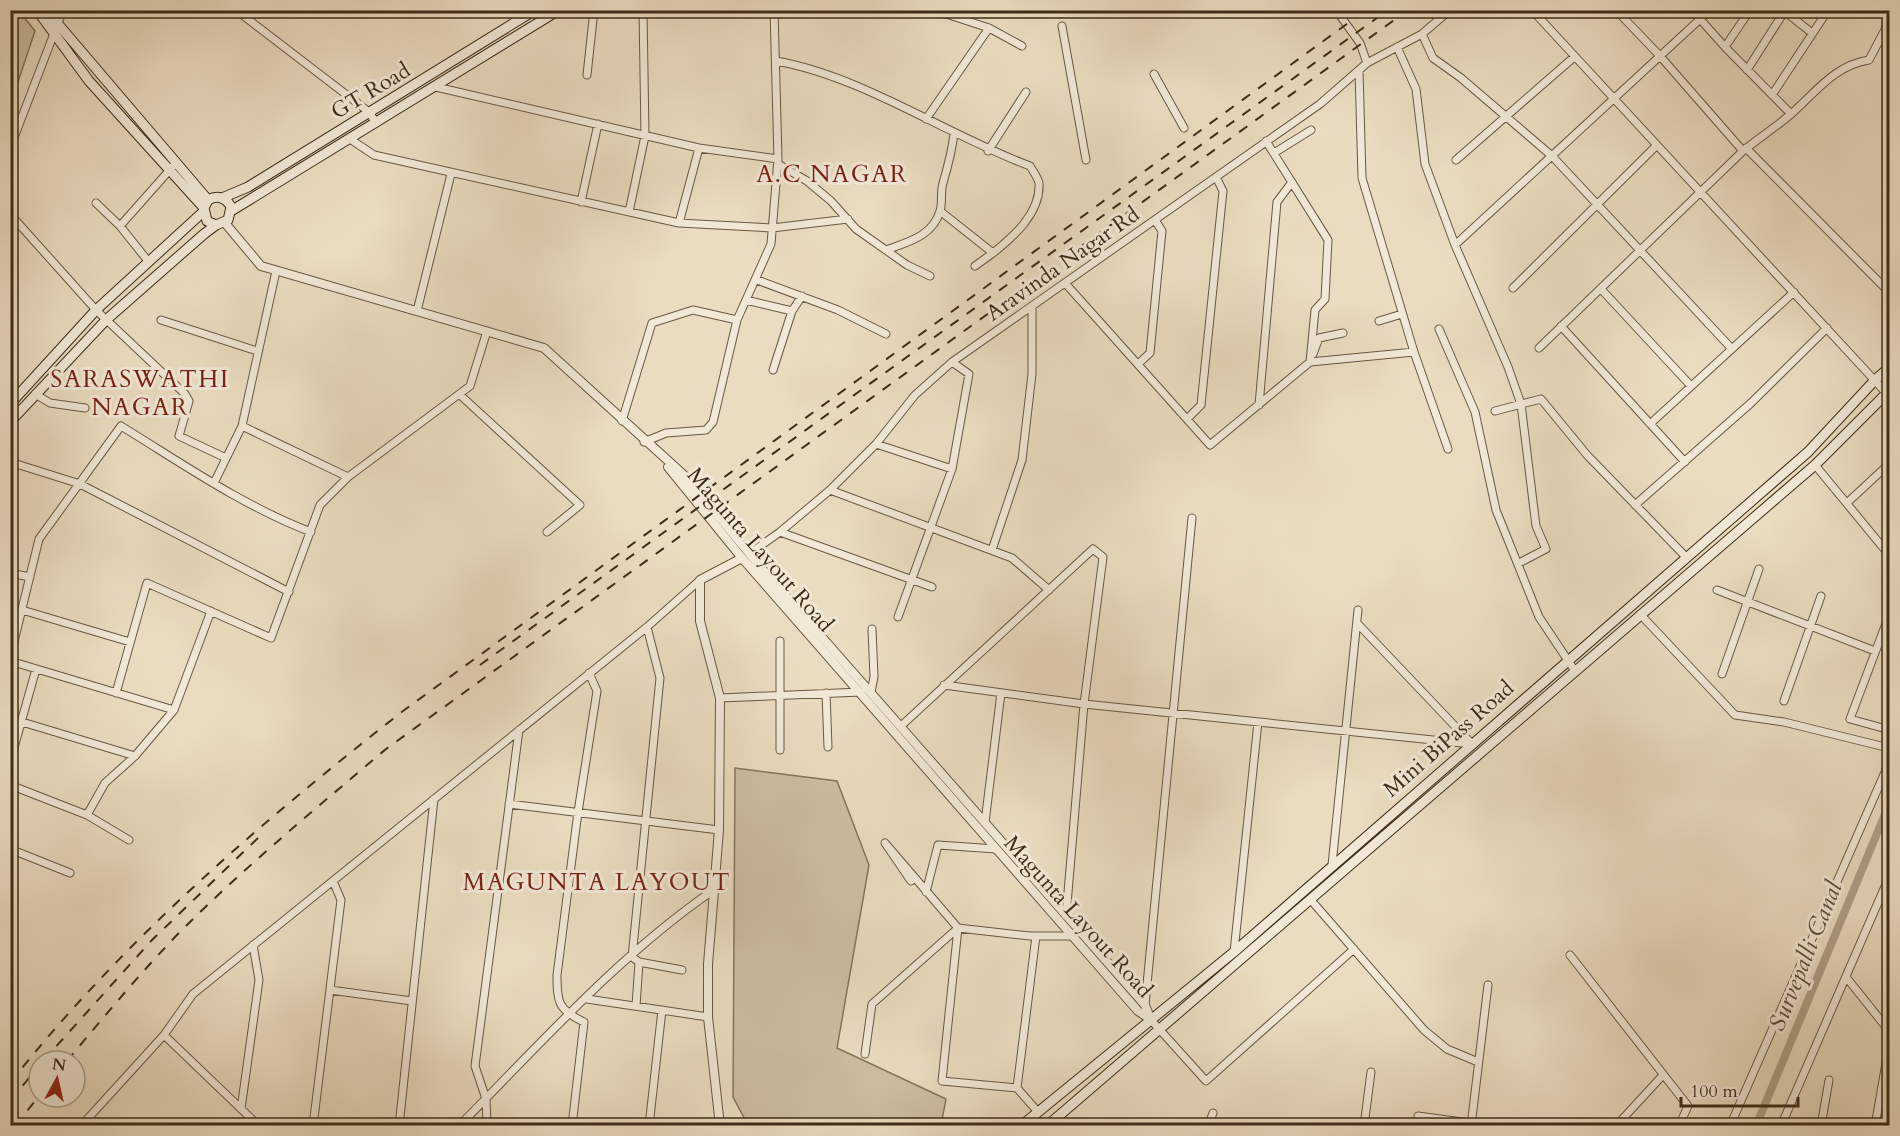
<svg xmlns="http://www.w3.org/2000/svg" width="1900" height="1136" font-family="Cardo,serif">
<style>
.park{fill:#cdbea4;stroke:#85755e;stroke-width:1.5}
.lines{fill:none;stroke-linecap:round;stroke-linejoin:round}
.canal{stroke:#afa088;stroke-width:8}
.minor-casing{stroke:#685842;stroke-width:9}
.tertiary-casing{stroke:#685842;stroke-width:10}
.secondary-casing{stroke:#3d2c18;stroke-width:11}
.minor{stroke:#f1e8d7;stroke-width:7}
.tertiary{stroke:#f1e8d7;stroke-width:8}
.secondary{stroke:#f1e8d7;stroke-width:9}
.rail{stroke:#3d2c18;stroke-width:2;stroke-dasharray:10 10;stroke-linecap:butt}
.labels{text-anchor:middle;stroke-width:6;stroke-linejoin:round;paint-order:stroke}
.street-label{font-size:22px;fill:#3d2c18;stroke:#f1e8d7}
.neighbourhood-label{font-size:24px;letter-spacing:1.5px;fill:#7a1f14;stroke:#f1e8d7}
.water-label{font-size:24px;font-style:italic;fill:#5a4934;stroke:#f1e8d7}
</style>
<rect width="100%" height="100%" fill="#eadcc1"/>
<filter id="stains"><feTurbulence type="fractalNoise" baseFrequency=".00333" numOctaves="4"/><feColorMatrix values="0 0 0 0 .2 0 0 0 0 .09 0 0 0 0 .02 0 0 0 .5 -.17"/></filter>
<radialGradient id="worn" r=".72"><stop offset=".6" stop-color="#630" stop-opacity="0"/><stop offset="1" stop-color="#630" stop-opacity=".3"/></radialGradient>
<!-- park -->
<path class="park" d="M11,10L19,11L35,31L11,103Z
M735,768L837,781L869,865L837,1048L946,1099L941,1125H748L733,1097Z"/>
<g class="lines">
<!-- canal -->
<path class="canal" d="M1756,1126L1890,802"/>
<!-- minor casing -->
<g class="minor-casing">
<path id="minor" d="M236,10L369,112L376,123
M934,10L989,28L1022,46
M1532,10L1890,397
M1692,10L1725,47L1750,10
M1783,10L1812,33
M1062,26L1086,160
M1422,34L1433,58L1461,78L1552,156L1732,349
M1397,47L1416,89L1425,164L1455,245L1508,367L1521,404L1536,526L1546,549L1519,563
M1725,47L1791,114
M776,61C862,76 947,135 1030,166C1033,171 1038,178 1039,183C1041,213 1013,237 993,253L940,211
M1367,63L1422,34L1450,10
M1359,70L1362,178L1414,352L1448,449
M1747,70L1784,12
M1154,74L1184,128
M587,75L594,10
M436,87L699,148L778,159
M1772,95L1828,10
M926,119L989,28
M350,139L374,155L679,223L772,228L848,219
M1266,141L1328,240L1325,299L1315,310L1310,362
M10,148L63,10
M1746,148L1890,293
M988,151L1026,92
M1743,151C1759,138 1776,127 1791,114C1816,92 1835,65 1869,60L1890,20
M1274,153L1311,130
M1456,160L1573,58
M778,164L807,181L831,201L856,229L907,265L930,276
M581,202L598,124
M96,203L120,226L148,261
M629,212L645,136L643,10
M10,214L96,310L185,394L189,401L179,436L226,458
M679,223L699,148
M120,226L175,164
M1455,245L1710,10
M886,250C908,242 933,236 940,211C943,202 940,192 943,183C948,166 952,152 954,133
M975,266L993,253
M757,280L838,310L886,334
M1065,283L1210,445L1310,362L1414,352
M1513,288L1657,145
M1601,289L1691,386
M746,300L792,311
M417,311L451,174
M161,320L257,351
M1379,321L1402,314
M1561,326L1685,462
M1439,329L1475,412L1496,510L1539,617L1575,671
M1539,348L1743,151L1660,56L1616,10
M1313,354L1319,338L1343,333
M1138,364L1150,353L1162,231L1155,220
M773,370L792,311L802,296
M35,394L50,403L85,408
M459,394L580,505L547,532
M1259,405L1277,202L1292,182
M1495,411L1541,399L1587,455L1686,557
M1187,419L1201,405L1223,191L1216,177
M622,421L652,323L693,310L737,320
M1650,424L1794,292
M242,426L348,477
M644,442L666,433L706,430L713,422L737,320L771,244L778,159L774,10
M876,444L952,469
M10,462L80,484L289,592
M1815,465L1890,556
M214,483L242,426L276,271
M830,490L1012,558L1049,590
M1848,502L1890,463
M1635,505L1751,403L1827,328
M780,532L932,587
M992,550L1022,460L1032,374V306
M749,554L780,532L830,490L876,444L915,395L952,362L1320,104L1367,63L1360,43L1336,10
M10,573L30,577
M1717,590L1875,651
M22,610L130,642
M1890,613L1850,719L1890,730
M1640,614L1735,715L1784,722L1889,748
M898,617L952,469L969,374L952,362
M780,641V750
M10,658L39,539L121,426C183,464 243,506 311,532
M10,661L174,710
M1722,674L1759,569
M944,685L1084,704L1472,744L1357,623
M871,692L874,677L872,629
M116,693L147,583L271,638L320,505L348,477L470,386L487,331
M826,693L828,747
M720,698L861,692
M1784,701L1821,596
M22,722L135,756
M901,726L1093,549L1103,557L1084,704L1066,916
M10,762L36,669
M10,785L87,815L129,840
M509,804L719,830
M87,815L105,783L135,756L174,710L211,611
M985,822L1001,693
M10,849L70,873
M1332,865L1358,610
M911,881L885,843L958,928L942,1081L1017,1088L1036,936
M926,892L938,845L996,849
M1310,899L1424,1030L1447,1049L1478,1062
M1234,952L1258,722
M1570,955L1688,1106L1679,1126
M639,962L632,957L660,678L647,627
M1846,977L1890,1032
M330,990L412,1001
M587,999L708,1017
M1145,1005L1192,518
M636,1006L639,962L682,970
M1151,1020L1206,1081L1354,949
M164,1035L259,1126
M865,1054L872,1004L958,928L1030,936H1071
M1017,1088L1038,1112
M241,1109L259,980L253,945
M313,1122L337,1126
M81,1126L164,1035L193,994L647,627L700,580
M313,1126L341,900L333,881
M399,1126L434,799
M459,1126C540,1044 620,954 715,889
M487,1126L486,1099L475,1066L519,730
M572,1126L584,1022C558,1010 557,1002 557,975L578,812L597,691L589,673
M649,1126L662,1010
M1208,1126L1213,1113
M1364,1126L1371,1072
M1417,1126L1418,1116L1492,1126
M1471,1126L1488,985
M1616,1126L1663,1075
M1730,1126L1889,763V730
M1781,1126L1890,875
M1821,1126L1829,1080
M1875,1126L1890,1040"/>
</g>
<!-- tertiary casing -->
<g class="tertiary-casing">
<path id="tertiary" d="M225,223L261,266L544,348L686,477L762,569L1145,1005L1151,1020
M668,467L742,558L1138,1011L1150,1019
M720,1126L708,1017V964L719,830L720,698L700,621V580L742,558"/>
</g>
<!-- secondary casing -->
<g class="secondary-casing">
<path id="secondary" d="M37,10L89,81L204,208
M46,10L208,200
M222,198L248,187L535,10
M231,211L559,10
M10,404L96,310L203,212
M10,422L106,320L204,234L216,225L228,220L231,207C226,197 217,195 208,200L204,208L207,221L216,225
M1021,1126L1234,952L1808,452L1875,380L1890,367
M1047,1126L1815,465L1890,390"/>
</g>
<!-- minor -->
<use href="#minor" class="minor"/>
<!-- tertiary -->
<use href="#tertiary" class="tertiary"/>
<!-- secondary -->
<use href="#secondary" class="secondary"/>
<!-- rail -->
<path class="rail" d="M480,665L1388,10
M43,1061L152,940L260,836
M67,1061C102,1019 137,977 175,937C241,870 314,810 386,749L1408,10
M10,1083C123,940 260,823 403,711L1366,10
M10,1101L39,1066
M15,1126L39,1096"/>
</g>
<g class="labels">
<!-- street labels -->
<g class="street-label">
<text transform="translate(370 90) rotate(-31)" y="8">GT Road</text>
<text transform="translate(1062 263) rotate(-35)" y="8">Aravinda Nagar Rd</text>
<text transform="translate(761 549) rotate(49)" y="8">Magunta Layout Road</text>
<text transform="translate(1448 738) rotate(-41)" y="8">Mini BiPass Road</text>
<text transform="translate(1079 916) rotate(48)" y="8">Magunta Layout Road</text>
</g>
<!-- neighbourhood labels -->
<g class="neighbourhood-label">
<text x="832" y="182">A.C NAGAR</text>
<text x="140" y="387">SARASWATHI<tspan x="140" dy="28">NAGAR</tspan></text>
<text x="597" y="890">MAGUNTA LAYOUT</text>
</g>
<!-- water labels -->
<g class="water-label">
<text transform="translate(1805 956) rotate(-68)" y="8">Survepalli Canal</text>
</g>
</g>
<!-- margin -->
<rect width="1900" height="1136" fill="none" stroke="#eadcc1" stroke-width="36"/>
<rect x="12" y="12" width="1876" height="1112" fill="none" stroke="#3d2c18" stroke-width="3"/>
<rect x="18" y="18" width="1864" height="1100" fill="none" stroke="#3d2c18" stroke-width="1.5"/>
<!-- north arrow -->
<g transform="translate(57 1079) rotate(8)"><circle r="28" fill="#f1e8d7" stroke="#a99d8b" stroke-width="1.5"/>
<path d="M0-4.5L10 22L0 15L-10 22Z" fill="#8f2418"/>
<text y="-9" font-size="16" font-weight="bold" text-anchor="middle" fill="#3d2c18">N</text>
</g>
<!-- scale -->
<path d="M1681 1097v9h117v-9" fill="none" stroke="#3d2c18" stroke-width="3"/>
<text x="1690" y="1097" font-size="18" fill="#3d2c18" stroke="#f1e8d7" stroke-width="4.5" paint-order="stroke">100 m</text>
<rect width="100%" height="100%" filter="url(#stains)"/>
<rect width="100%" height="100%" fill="url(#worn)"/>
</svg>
